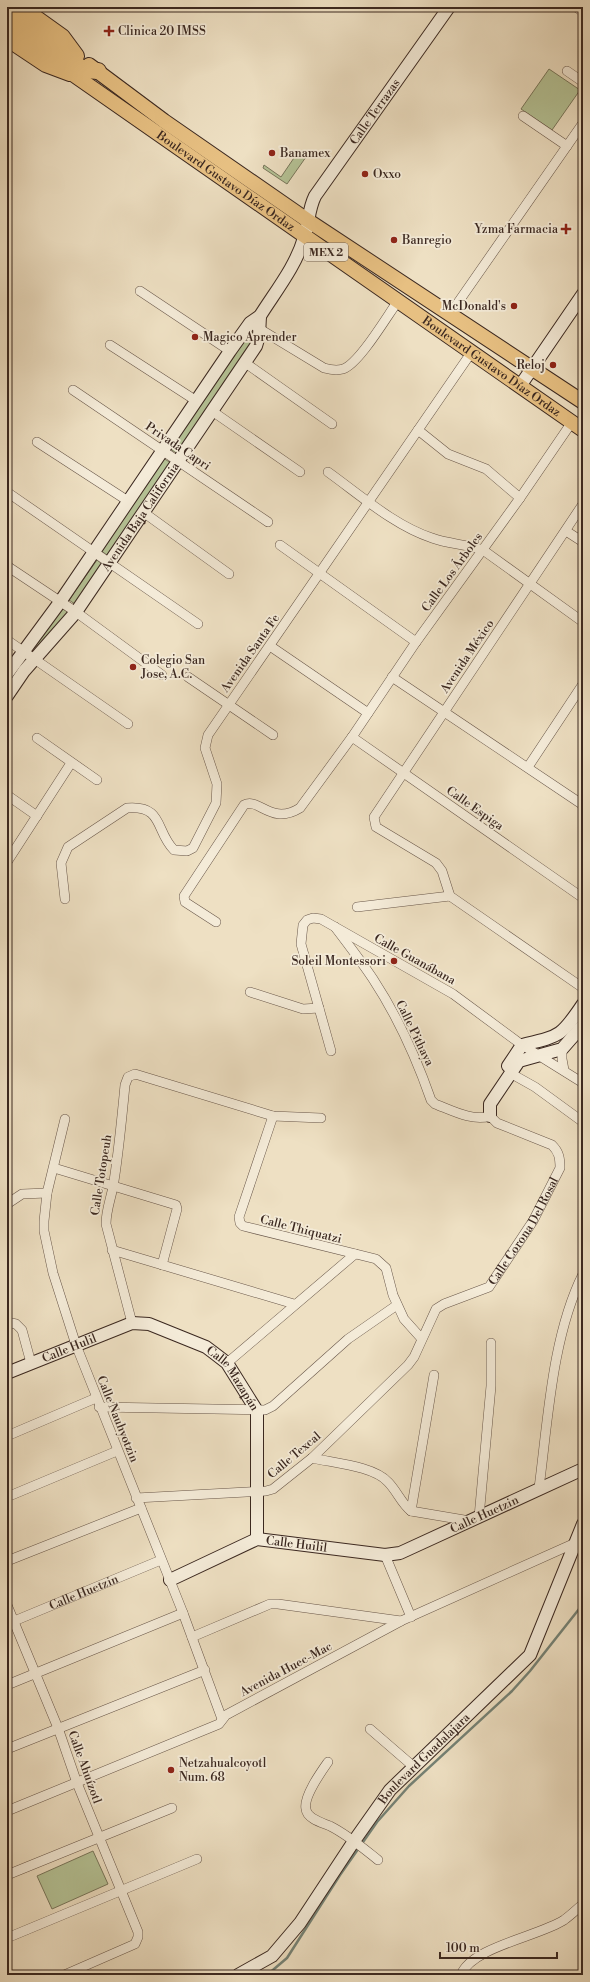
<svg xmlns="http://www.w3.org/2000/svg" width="590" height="1982" font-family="'Libre Bodoni',serif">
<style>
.green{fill:#b5c396;stroke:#78765b}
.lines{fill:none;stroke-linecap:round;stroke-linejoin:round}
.stream{stroke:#758275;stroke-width:2.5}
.street-casing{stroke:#685649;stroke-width:10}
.secondary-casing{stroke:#3b2820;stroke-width:14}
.primary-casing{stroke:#3b2820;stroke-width:16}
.highway-casing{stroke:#3b2820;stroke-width:18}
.street{stroke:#f4ebd8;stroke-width:9}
.secondary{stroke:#f4ebd8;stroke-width:12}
.primary{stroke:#e7c082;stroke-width:14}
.highway{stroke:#e7c082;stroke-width:16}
.poi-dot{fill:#8f2418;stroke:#f4ebd8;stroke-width:1.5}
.labels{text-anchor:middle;stroke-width:3.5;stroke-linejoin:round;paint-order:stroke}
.shield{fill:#f4ebd8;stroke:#726257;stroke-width:1}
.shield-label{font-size:11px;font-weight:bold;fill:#3b2820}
.poi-label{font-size:12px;fill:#3b2820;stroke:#f4ebd8;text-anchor:start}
.street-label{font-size:12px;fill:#3b2820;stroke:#f4ebd8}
</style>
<rect width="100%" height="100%" fill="#eee0c3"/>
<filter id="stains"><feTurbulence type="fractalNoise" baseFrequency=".005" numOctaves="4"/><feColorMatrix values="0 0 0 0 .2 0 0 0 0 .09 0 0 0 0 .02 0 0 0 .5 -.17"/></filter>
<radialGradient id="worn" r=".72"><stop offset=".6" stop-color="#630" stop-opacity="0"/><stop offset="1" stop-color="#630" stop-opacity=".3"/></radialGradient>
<!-- green -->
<path class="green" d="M549,69L580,90L552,130L521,109Z
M298,152L306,157L287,184L263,168L264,165L281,177Z
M252,330L256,332L254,343L178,454L170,449Z
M163,458L171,463L107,555L100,550Z
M97,560L102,564L75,604L69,600Z
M62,608L70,614L34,654L29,651Z
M93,1851L108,1884L52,1909L37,1876Z"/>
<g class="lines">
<!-- stream -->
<path class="stream" d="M267,1975L287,1958L340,1875L377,1822L409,1786L512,1691L530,1671L583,1604"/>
<!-- street casing -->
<g class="street-casing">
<g id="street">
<path d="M576,7L583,12"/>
<path d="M567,71L583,82"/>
<path d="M523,116L567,146"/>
<path d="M140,291L230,351"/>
<path d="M450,314L583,123"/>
<path d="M255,326L324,368C331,370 336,371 343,369C359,364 387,316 398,301"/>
<path d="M110,345L195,400"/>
<path d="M244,362L332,424"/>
<path d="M73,390L268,522"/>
<path d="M212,411L300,472"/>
<path d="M418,430L448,454L486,469L520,498"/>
<path d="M37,442L128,501"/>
<path d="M328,472C360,495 395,526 432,538C448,544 466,544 483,550L583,622"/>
<path d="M7,492L198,624"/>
<path d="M143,512L229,574"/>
<path d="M566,531L583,542"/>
<path d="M280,545L416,642"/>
<path d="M7,566L76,612L162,675"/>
<path d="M7,640L128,724"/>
<path d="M270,646L368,713"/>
<path d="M188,677L273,735"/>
<path d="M392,677L583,805"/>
<path d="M352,737L583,898"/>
<path d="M37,738L97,780"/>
<path d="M528,767L583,684"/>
<path d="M7,795L37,816"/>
<path d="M7,862L71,763"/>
<path d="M450,896L442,871L436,863L376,827L374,817L583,504"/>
<path d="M450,896L583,988"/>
<path d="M65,899L61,863L68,847L127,808C164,805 155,831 174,850L187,851L193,848L216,803L217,784L205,748L208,735L471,353"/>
<path d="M357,907L450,896"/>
<path d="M216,922L185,902L184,896L244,805C259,797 271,826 300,808L352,737L416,642L520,498L572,422"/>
<path d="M250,992L303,1009L319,1008"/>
<path d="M562,1049V1059L564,1070"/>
<path d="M331,1051L301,944L303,925L307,920L313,918L321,919L453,994L522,1045L583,1083"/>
<path d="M510,1073L535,1087L583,1122"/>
<path d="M273,1116L239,1217L240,1223L243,1226L376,1259L386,1268L393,1295L404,1319L421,1338"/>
<path d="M65,1119L47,1193L44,1221V1231L53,1273L76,1345L183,1613L222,1719"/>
<path d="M54,1168L176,1205L177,1209L162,1265"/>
<path d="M7,1204L22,1194L47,1193"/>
<path d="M112,1250L294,1304"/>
<path d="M7,1322L16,1324L22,1330L31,1363"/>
<path d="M132,1323L106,1224C106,1209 112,1196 114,1181C119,1149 122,1117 125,1085L128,1077L135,1074L273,1116L321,1118"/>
<path d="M227,1363L355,1254"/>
<path d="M99,1407L265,1410L273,1406L348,1339L397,1305"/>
<path d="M7,1436L96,1398"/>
<path d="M312,1458C333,1463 374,1466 388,1482C397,1491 401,1503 411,1511L470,1521"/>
<path d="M539,1488C548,1420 552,1336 583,1274"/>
<path d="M7,1497L117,1451"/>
<path id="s1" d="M136,1498L266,1491L273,1489L312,1458L408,1365L414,1357L436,1309L444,1304L489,1287L533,1221L560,1168C560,1158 559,1152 552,1145L497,1123L490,1116C473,1122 451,1110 435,1104L431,1100C416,1057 398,1017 373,979C361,961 348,944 335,927"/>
<path d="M411,1511L434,1375"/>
<path d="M479,1517L491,1386V1343"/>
<path d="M385,1555L411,1617"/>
<path d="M7,1561L141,1508"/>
<path d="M7,1605L58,1728L77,1783L138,1932V1937L135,1944L64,1975"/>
<path id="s2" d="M7,1624L161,1560"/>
<path d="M192,1637L270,1604H278L401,1621"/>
<path d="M7,1685L183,1613"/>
<path d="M370,1729L414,1767"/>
<path d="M7,1749L205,1670"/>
<path d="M328,1762C321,1772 303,1797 306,1809C307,1819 323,1823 330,1826C348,1835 363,1848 378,1860"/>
<path d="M7,1811L219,1724L226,1715L401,1621L575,1543"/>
<path d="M7,1875L172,1808"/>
<path d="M7,1938L197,1859"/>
<path d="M461,1975C471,1947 540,1936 564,1920C571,1915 577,1909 583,1904"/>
</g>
</g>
<!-- secondary casing -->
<g class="secondary-casing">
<g id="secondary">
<path d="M520,386L583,294"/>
<path id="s3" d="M7,674L60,602L230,351L250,323L260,316C275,292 296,266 304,238C309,224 308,210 315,196L449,7"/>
<path id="s4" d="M7,696L24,671L76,612L256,346L259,336L260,316"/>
<path d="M508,1066L522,1045C560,1036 561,1037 583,1004"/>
<path d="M490,1116V1104L519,1061L562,1049L583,1025"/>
<path id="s5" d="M7,1373L132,1323L149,1324L206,1347L214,1353L227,1363L257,1411V1539"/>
<path id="s6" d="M170,1580L257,1539L385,1555L400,1553L583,1469"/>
<path id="s7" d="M238,1975L272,1956L300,1923L354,1841L390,1790L530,1655L583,1524"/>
</g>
</g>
<!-- primary casing -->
<g class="primary-casing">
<g id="primary">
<path d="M7,7L30,23"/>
<path d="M7,28L44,54"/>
<path d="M89,65L164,121L307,220L583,402"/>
<path id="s8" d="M61,66L583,430"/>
</g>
</g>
<!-- highway casing -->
<g class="highway-casing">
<path id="highway" d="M20,7L62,37L76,56
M7,18L76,65L86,70L98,71
M7,38L46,64L70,73"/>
</g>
<!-- street -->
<use href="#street" class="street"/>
<!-- secondary -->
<use href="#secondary" class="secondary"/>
<!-- primary -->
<use href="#primary" class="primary"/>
<!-- highway -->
<use href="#highway" class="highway"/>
</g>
<!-- markers -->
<g class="poi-dot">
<path d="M107 25h4v4h4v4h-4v4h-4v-4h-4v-4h4z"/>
<circle cx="272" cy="153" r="4"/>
<circle cx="365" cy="174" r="4"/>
<path d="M564 223h4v4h4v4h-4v4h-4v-4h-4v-4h4z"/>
<circle cx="394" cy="240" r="4"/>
<circle cx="514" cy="306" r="4"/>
<circle cx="195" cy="337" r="4"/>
<circle cx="553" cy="365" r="4"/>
<circle cx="133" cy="667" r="4"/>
<circle cx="394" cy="961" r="4"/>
<circle cx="171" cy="1770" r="4"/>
</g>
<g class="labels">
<!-- shield labels -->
<rect class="shield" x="304" y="243" width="44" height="18" rx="3"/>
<g class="shield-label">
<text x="326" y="256">MEX 2</text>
</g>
<!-- poi labels -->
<g class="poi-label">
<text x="118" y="35">Clinica 20 IMSS</text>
<text x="280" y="157">Banamex</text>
<text x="373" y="178">Oxxo</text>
<text x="558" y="233" text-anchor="end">Yzma Farmacia</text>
<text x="402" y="244">Banregio</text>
<text x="506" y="310" text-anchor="end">McDonald's</text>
<text x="203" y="341">Magico Aprender</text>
<text x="545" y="369" text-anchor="end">Reloj</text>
<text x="141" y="664">Colegio San<tspan x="141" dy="14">Jose, A.C.</tspan></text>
<text x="386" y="965" text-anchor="end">Soleil Montessori</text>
<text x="179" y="1767">Netzahualcoyotl<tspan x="179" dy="14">Num. 68</tspan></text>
</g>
<!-- street labels -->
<g class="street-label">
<text dy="4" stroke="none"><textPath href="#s3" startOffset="676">Calle Terrazas</textPath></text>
<text dy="4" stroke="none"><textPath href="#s8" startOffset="201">Boulevard Gustavo Díaz Ordaz</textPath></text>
<text dy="4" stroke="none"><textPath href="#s8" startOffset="525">Boulevard Gustavo Díaz Ordaz</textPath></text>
<text transform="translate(178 446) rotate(34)" y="4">Privada Capri</text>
<text dy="4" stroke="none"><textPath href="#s4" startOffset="224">Avenida Baja California</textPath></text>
<text transform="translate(452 572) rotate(-54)" y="4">Calle Los Árboles</text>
<text transform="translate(250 653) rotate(-55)" y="4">Avenida Santa Fe</text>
<text transform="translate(467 656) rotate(-56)" y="4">Avenida México</text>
<text transform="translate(475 808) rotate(35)" y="4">Calle Espiga</text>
<text transform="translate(415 959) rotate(29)" y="4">Calle Guanábana</text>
<text transform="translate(415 1033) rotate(64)" y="4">Calle Pithaya</text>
<text transform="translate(101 1175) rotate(-81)" y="4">Calle Totopeuh</text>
<text transform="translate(301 1229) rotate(14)" y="4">Calle Thiquatzi</text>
<text dy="4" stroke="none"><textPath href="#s1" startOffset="507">Calle Corona Del Rosal</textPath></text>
<text dy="4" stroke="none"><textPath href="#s5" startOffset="67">Calle Hulil</textPath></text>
<text dy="4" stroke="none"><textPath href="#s5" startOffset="255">Calle Mazapán</textPath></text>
<text transform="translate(118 1419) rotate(68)" y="4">Calle Nauhyotzin</text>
<text transform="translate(294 1455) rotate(-40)" y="4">Calle Texcal</text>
<text dy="4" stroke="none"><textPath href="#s6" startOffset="333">Calle Huetzin</textPath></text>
<text dy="4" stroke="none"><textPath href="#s6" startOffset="136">Calle Huilil</textPath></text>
<text dy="4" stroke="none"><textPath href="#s2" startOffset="83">Calle Huetzin</textPath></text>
<text transform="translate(286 1669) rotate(-28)" y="4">Avenida Huec-Mac</text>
<text dy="4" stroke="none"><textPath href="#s7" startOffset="289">Boulevard Guadalajara</textPath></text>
<text transform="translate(85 1767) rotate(70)" y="4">Calle Ahuízotl</text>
</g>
</g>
<!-- margin -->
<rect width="590" height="1982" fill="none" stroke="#eee0c3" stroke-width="24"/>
<rect x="8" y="8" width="574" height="1966" fill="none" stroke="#3b2820" stroke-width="2"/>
<rect x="12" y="12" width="566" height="1958" fill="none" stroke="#3b2820"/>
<!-- scale -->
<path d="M440 1952v6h117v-6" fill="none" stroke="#3b2820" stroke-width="2"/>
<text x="446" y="1952" font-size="12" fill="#3b2820" stroke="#f4ebd8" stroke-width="3" paint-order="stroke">100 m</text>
<rect width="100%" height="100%" filter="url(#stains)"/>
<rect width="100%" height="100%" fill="url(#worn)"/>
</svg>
